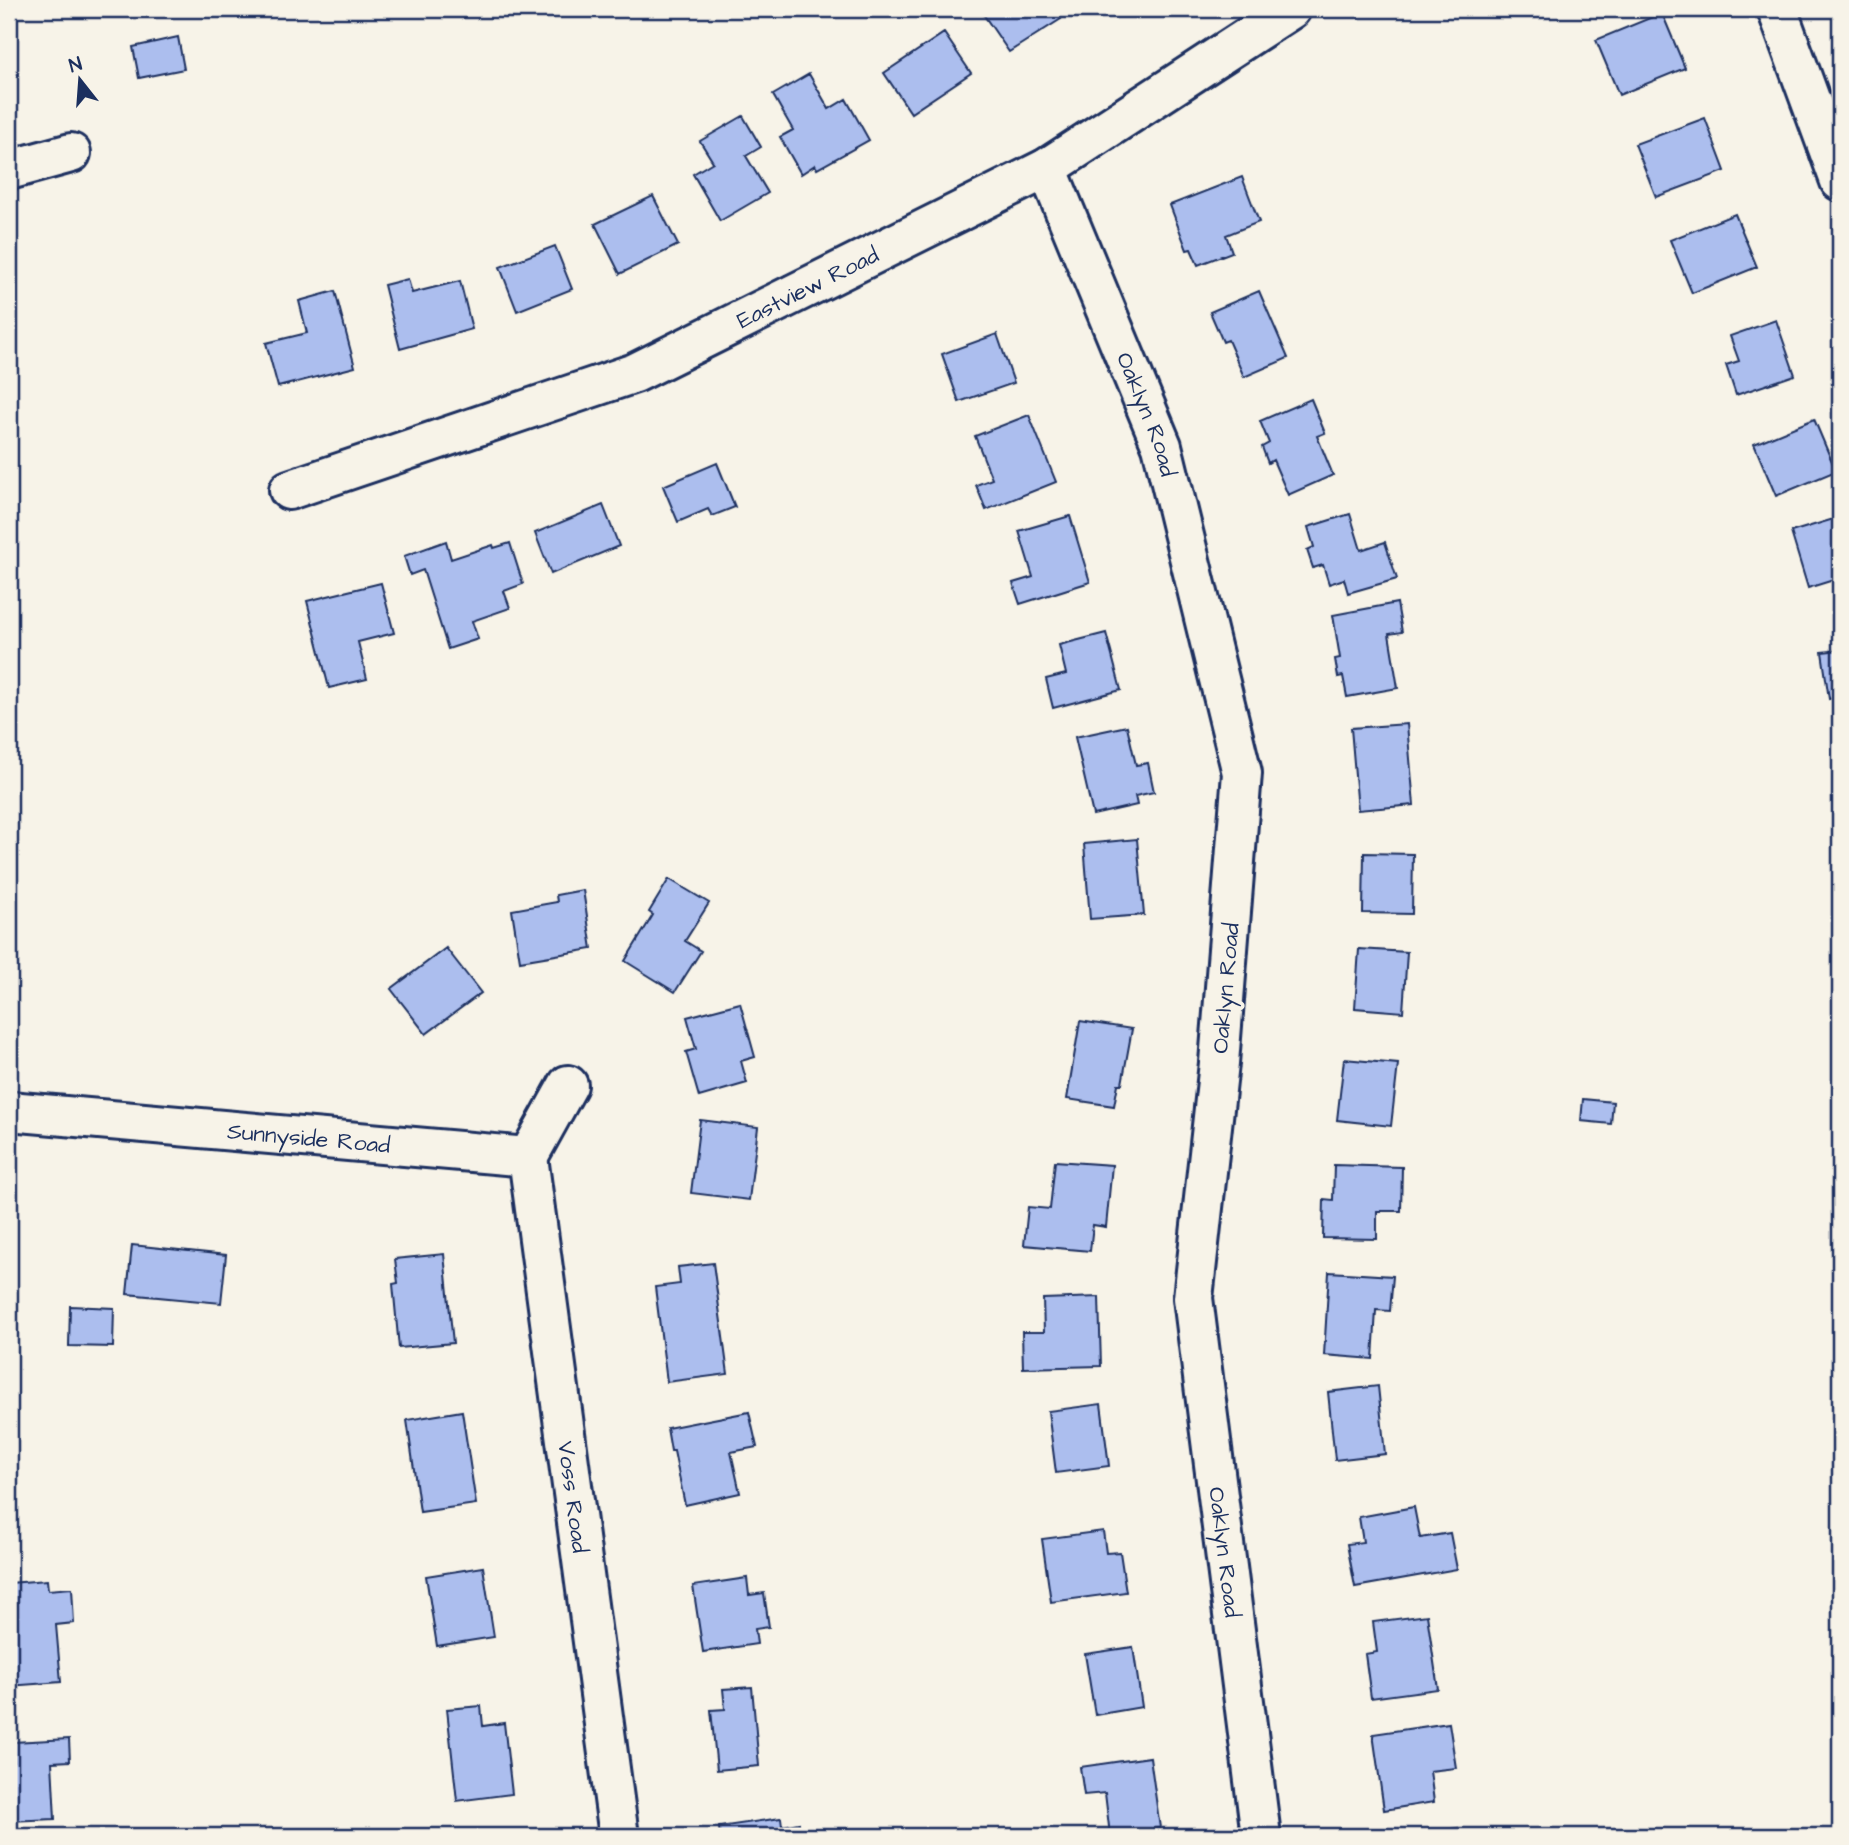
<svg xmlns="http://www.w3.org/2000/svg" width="1849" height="1845" font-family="'Architects Daughter',sans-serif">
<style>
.building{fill:#acbeee;stroke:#1b2f5e;stroke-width:2}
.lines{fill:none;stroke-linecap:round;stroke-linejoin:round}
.minor-casing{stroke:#1b2f5e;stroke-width:44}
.minor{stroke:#f7f3e8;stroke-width:38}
.labels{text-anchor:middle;stroke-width:7;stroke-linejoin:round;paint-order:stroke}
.street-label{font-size:23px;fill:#1b2f5e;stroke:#f7f3e8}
</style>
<rect width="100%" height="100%" fill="#f7f3e8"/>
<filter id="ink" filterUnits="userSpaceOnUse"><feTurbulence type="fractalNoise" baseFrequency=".0143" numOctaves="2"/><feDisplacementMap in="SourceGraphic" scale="14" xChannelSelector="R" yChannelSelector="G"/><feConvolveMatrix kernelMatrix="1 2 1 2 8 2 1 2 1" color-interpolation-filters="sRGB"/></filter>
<g filter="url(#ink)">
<!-- building -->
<path class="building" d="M984,9H1054L1061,19L1009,52L981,11Z
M1662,13L1685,68L1619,95L1596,40Z
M944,33L971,73L911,113L884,73Z
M178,37L184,69L139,78L133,47Z
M809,74L829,109L846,99L869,140L817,169L815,165L801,174L780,137L793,130L773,95Z
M743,116L761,147L746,156L768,193L720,221L693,174L713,162L700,141Z
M1705,118L1725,171L1656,197L1635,144Z
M1242,177L1259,222L1226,235L1232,252L1198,265L1191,249L1187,250L1170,205Z
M653,196L678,245L620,274L595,224Z
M1735,214L1757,267L1692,293L1670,240Z
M555,246L572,289L517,311L500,267Z
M408,279L412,293L460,281L472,329L400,349L384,285Z
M335,291L355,367L278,387L266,343L307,333L299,301Z
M1259,291L1288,358L1244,377L1228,340L1223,342L1210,312Z
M1776,320L1795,375L1736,395L1726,365L1739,361L1730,336Z
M997,334L1014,383L959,402L942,354Z
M1311,399L1325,433L1317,436L1333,475L1288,495L1273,460L1268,463L1262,447L1269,443L1260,421Z
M1029,415L1056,482L986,510L976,485L992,479L975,436Z
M1814,419L1836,471L1776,496L1754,444Z
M717,463L735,507L712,516L708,509L678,522L663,486Z
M603,505L619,546L551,574L535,533Z
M1350,514L1361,550L1385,542L1397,579L1348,593L1344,579L1329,584L1323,565L1313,568L1307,550L1314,547L1308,527Z
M1070,516L1090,582L1020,604L1013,583L1033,577L1019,531Z
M1840,517V578L1808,588L1791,532Z
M446,541L451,559L493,545L494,548L510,543L523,584L504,591L510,608L472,621L478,639L448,649L423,570L410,575L404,556Z
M381,583L394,633L358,642L367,679L329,688L307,601Z
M1397,603L1402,632L1389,634L1398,688L1347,697L1343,676L1338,677L1335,659L1340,658L1333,615Z
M1106,633L1121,690L1053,708L1046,679L1066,674L1059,645Z
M1840,650V697L1829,699L1822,652Z
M1407,724L1414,805L1358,810L1351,728Z
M1127,726L1136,765L1148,763L1154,792L1135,796L1137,805L1093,815L1075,737Z
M1836,764H1840V791H1836Z
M1137,839L1144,915L1090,919L1084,844Z
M1364,853L1413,854L1412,914L1363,913Z
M669,879L709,903L685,941L701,951L675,992L625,961L653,915L649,912Z
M583,890L592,949L520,961L512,910L557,902L556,895Z
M446,948L481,993L426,1034L391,989Z
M1359,949L1407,952L1403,1012L1355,1008Z
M740,1003L755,1057L741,1061L747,1083L699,1097L686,1052L696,1049L687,1017Z
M1080,1021L1132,1029L1122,1084H1118L1114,1106L1067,1099Z
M1344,1059L1398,1064L1391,1126L1337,1120Z
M1583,1099L1613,1102L1611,1124L1581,1121Z
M700,1120L758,1127L749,1200L691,1193Z
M1055,1161L1112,1165L1106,1227L1093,1225L1090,1251L1024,1245L1028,1207L1050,1209Z
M1334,1165L1402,1167L1401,1211H1377V1239L1323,1238L1324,1199L1333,1200Z
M9,1226H14L11,1278H9Z
M132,1245L226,1255L221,1303L127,1294Z
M444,1254L453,1343L399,1348L393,1284L398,1283L395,1259Z
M713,1263L728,1374L667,1382L655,1287L680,1284L678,1267Z
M1329,1272L1393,1276L1390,1311L1376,1310L1373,1359L1324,1355Z
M1099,1297L1101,1366L1023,1368L1022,1332H1044L1043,1299Z
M70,1306L114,1308L113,1347L69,1346Z
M1378,1386L1385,1454L1335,1460L1328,1392Z
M1101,1404L1109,1466L1056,1473L1048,1411Z
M462,1411L476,1504L420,1512L407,1420Z
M749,1412L757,1447L731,1452L740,1493L685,1505L674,1451H671L667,1428Z
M1414,1507L1420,1538L1450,1533L1457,1569L1355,1587L1347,1544L1363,1542L1359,1517Z
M1103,1531L1106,1553L1120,1552L1126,1592L1051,1602L1042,1539Z
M483,1567L494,1637L437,1646L426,1576Z
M747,1578L749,1595L764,1593L769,1627L755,1629L757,1644L703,1652L693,1586Z
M47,1580L48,1590L72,1588L74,1623L56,1625L61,1682L9,1686V1583Z
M1427,1615L1438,1689L1371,1698L1365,1654L1377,1652L1373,1622Z
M1133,1647L1142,1707L1095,1715L1085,1654Z
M752,1687L759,1766L717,1770L711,1710L725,1709L723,1689Z
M481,1706L483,1726L504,1723L512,1794L457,1801L447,1709Z
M1449,1723L1456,1768L1430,1771L1434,1802L1384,1810L1373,1734Z
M69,1739L70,1761L52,1762L55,1819L9,1821V1762H14L13,1742Z
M1150,1757L1160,1828L1110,1835L1105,1793L1084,1795L1080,1767Z
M781,1818L782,1826L799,1823L800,1836H720L719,1827Z
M1458,1828L1459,1836H1407Z"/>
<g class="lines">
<!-- minor casing -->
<g class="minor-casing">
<g id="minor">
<path d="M1777,9L1840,181"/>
<path id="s1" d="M1047,168L1162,446L1242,773L1219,1063L1193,1298L1261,1836"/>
<path d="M9,170L71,153"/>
<path id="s2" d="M289,490L635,373L1047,168L1291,9"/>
<path id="s3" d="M9,1111L528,1157"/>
<path id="s4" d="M528,1157L619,1836"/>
<path d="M528,1157L568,1085"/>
</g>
</g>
<!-- minor -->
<use href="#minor" class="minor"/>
</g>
</g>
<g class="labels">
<!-- street labels -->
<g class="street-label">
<text dy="8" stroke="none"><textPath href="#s2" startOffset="558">Eastview Road</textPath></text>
<text dy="8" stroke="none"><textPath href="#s1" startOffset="266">Oaklyn Road</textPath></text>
<text transform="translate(1225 988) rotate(-85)" y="8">Oaklyn Road</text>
<text dy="8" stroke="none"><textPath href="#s3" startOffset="301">Sunnyside Road</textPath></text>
<text dy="8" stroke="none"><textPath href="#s4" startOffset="343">Voss Road</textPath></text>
<text dy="8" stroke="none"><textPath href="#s1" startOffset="1421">Oaklyn Road</textPath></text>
</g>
</g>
<!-- margin -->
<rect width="1849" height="1845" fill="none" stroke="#f7f3e8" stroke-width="35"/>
<rect x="18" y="18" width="1814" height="1810" fill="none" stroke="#1b2f5e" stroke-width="2.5" filter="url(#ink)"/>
<!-- north arrow -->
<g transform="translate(80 80) rotate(343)" stroke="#f7f3e8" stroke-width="5" paint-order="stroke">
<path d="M0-5L12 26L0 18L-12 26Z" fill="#1b2f5e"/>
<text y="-10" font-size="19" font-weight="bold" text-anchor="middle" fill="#1b2f5e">N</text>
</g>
</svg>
